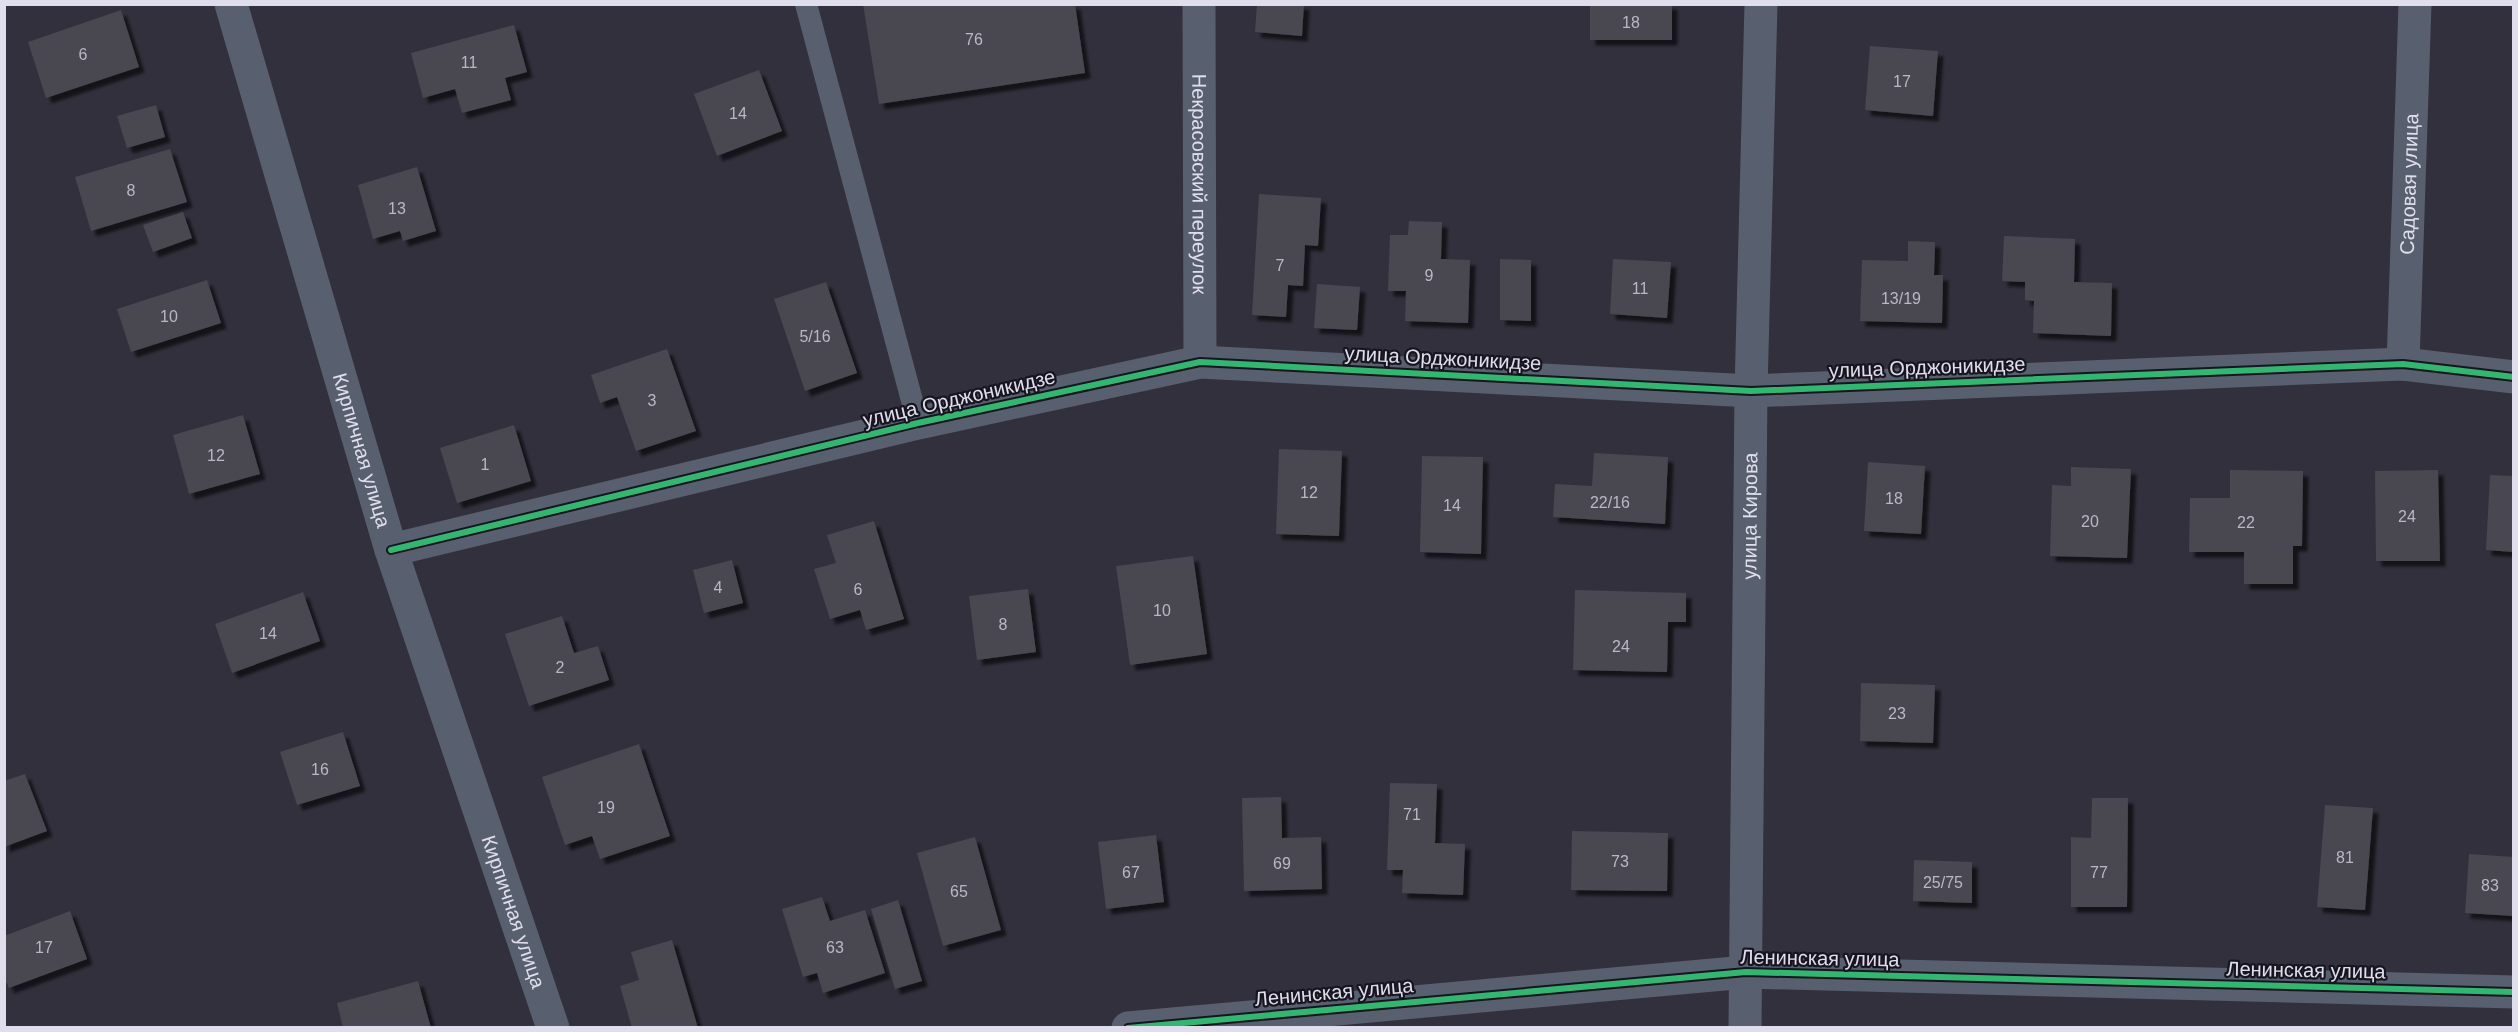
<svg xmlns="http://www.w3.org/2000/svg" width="2518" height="1032" font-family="Helvetica,sans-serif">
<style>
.building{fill:#4a4650;filter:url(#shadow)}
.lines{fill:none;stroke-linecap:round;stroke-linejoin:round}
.lane{stroke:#585f6f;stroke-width:22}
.street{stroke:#585f6f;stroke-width:33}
.cycleway-casing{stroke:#17151f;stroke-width:10}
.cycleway{stroke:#33b770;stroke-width:6}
.labels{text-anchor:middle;stroke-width:4.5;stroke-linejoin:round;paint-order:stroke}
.number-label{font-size:16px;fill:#bab8c6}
.street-label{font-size:20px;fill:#e0deed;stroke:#17151f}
</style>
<defs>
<filter id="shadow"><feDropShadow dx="5.5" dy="5.5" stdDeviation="1.5" flood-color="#0009"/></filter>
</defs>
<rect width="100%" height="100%" fill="#32303c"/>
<!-- building -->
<path class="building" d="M863,4H1075L1085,73L879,104Z
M1257,4H1304L1302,36L1255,32Z
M1590,4H1672V40H1590Z
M121,10L139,67L46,98L28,42Z
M514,25L527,72L505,78L511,100L462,113L455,89L423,98L411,53Z
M1870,46L1938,51L1933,116L1865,110Z
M759,70L782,131L717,156L694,94Z
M156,105L165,137L127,148L117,116Z
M170,149L187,202L91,231L75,177Z
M417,167L436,231L403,241L400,231L373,239L358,185Z
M1259,194L1321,198L1318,246L1305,245L1303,286L1288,285L1286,317L1252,315Z
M183,212L192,238L153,252L143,225Z
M1409,221L1442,222L1441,259L1470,260L1468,323L1405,321L1406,291H1388L1390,235H1408Z
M2004,236L2075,239L2074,282L2112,283L2111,336L2033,333L2034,301L2025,300V282L2002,281Z
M1908,241L1935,242L1934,275H1943L1942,323L1860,321L1862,260L1908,261Z
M1500,259L1531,260V321L1500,320Z
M1613,259L1671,262L1667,318L1610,314Z
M207,280L221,323L131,352L117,309Z
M826,282L857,373L805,391L774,299Z
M1317,284L1360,287L1357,330L1314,328Z
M667,349L696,431L636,451L617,397L600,403L591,375Z
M243,415L260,474L189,494L173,435Z
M514,425L531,481L457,503L440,448Z
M1279,449L1342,451L1339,536L1276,534Z
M1594,453L1668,457L1665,524L1553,517L1555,484L1592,486Z
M1422,456L1483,457L1481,554L1420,552Z
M1868,462L1925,466L1921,534L1864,531Z
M2071,467L2131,469L2127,558L2050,556L2052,485L2071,486Z
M2230,470L2303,471L2302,546H2293V584H2244V552H2189L2190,498H2230Z
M2438,470L2440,561H2376L2375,471Z
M2490,475L2514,476V552L2486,550Z
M874,521L904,619L866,630L860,610L830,619L814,569L836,563L827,535Z
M1193,556L1207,654L1130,665L1116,566Z
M732,560L743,603L704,613L693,570Z
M1028,589L1036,652L977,660L969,596Z
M1575,590L1686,593V622H1668L1667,672L1573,670Z
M303,592L320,641L232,673L215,624Z
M562,616L574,653L598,646L609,680L529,706L505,634Z
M1861,683L1935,685L1933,743L1860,741Z
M343,732L360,786L297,805L280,752Z
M639,744L670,836L600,859L592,836L565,845L542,777Z
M25,774L47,831L4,847V781Z
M1390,783L1437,784L1435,843L1465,844L1463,895L1402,893L1403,870H1387Z
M1281,797L1282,838L1321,837L1322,889L1244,891L1242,798Z
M2092,798H2128L2127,907H2071V837L2091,838Z
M2325,805L2373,808L2365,910L2317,907Z
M1572,831L1668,833L1667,891L1571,890Z
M1156,835L1164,902L1106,909L1098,842Z
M975,837L1001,930L943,946L917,853Z
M2469,854L2514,857V916L2465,913Z
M1914,860L1972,862V903L1913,901Z
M822,897L830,921L865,910L885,973L823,993L817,973L803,977L782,909Z
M898,900L922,981L895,989L871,909Z
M70,911L87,959L9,988L4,977V936Z
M672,940L698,1028H632L620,986L639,980L631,952Z
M418,981L431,1028H343L337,1003Z"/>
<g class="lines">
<!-- lane -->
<path class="lane" d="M806,4L918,423"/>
<!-- street -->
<g class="street">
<path id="s1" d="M231,4L391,550L553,1028"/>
<path id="s2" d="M1199,4L1200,362"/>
<path id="s3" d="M2403,364L2415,4"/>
<path d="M391,550L918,423L1200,362L1751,391L2403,364L2514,377"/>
<path d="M1128,1028L1746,972L2514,992"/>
<path id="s4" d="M1745,1028L1751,391L1761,4"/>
</g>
<!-- cycleway casing -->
<g class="cycleway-casing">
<path id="cycleway" d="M391,550L918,423L1200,362L1751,391L2403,364L2514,377
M1128,1028L1746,972L2514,992"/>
</g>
<!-- cycleway -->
<use href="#cycleway" class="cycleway"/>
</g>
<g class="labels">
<!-- number labels -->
<g class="number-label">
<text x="1631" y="28">18</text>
<text x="974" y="45">76</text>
<text x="83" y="60">6</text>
<text x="469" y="68">11</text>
<text x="1902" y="87">17</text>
<text x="738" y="119">14</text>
<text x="131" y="196">8</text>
<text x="397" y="214">13</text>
<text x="1280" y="271">7</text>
<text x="1429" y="281">9</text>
<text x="1640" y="294">11</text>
<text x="1901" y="304">13/19</text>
<text x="169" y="322">10</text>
<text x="815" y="342">5/16</text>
<text x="652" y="406">3</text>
<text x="216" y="461">12</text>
<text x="485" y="470">1</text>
<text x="1309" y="498">12</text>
<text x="1894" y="504">18</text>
<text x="1610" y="508">22/16</text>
<text x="1452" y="511">14</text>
<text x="2407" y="522">24</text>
<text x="2090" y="527">20</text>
<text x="2246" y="528">22</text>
<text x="718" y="593">4</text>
<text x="858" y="595">6</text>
<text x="1162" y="616">10</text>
<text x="1003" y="630">8</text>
<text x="268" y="639">14</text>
<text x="1621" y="652">24</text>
<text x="560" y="673">2</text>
<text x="1897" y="719">23</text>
<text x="320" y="775">16</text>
<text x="606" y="813">19</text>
<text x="1412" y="820">71</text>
<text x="2345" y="863">81</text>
<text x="1620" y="867">73</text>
<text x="1282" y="869">69</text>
<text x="1131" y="878">67</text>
<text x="2099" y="878">77</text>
<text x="1943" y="888">25/75</text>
<text x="2490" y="891">83</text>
<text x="959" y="897">65</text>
<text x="44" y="953">17</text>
<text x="835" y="953">63</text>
</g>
<!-- street labels -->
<g class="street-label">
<text dy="7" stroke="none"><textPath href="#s2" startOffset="180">Некрасовский переулок</textPath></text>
<text dy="7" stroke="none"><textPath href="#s3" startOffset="180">Садовая улица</textPath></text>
<text transform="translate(1443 358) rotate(3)" y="7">улица Орджоникидзе</text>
<text transform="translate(1927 367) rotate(-2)" y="7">улица Орджоникидзе</text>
<text transform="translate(959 398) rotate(-13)" y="7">улица Орджоникидзе</text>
<text dy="7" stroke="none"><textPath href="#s1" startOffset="465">Кирпичная улица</textPath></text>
<text dy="7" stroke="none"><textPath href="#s4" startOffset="512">улица Кирова</textPath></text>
<text dy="7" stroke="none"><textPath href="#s1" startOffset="951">Кирпичная улица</textPath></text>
<text transform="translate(1820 958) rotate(1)" y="7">Ленинская улица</text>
<text transform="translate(2306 970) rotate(1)" y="7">Ленинская улица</text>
<text transform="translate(1334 992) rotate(-5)" y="7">Ленинская улица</text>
</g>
</g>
<!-- border -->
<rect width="2518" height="1032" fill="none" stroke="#e0deed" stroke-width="12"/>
</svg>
